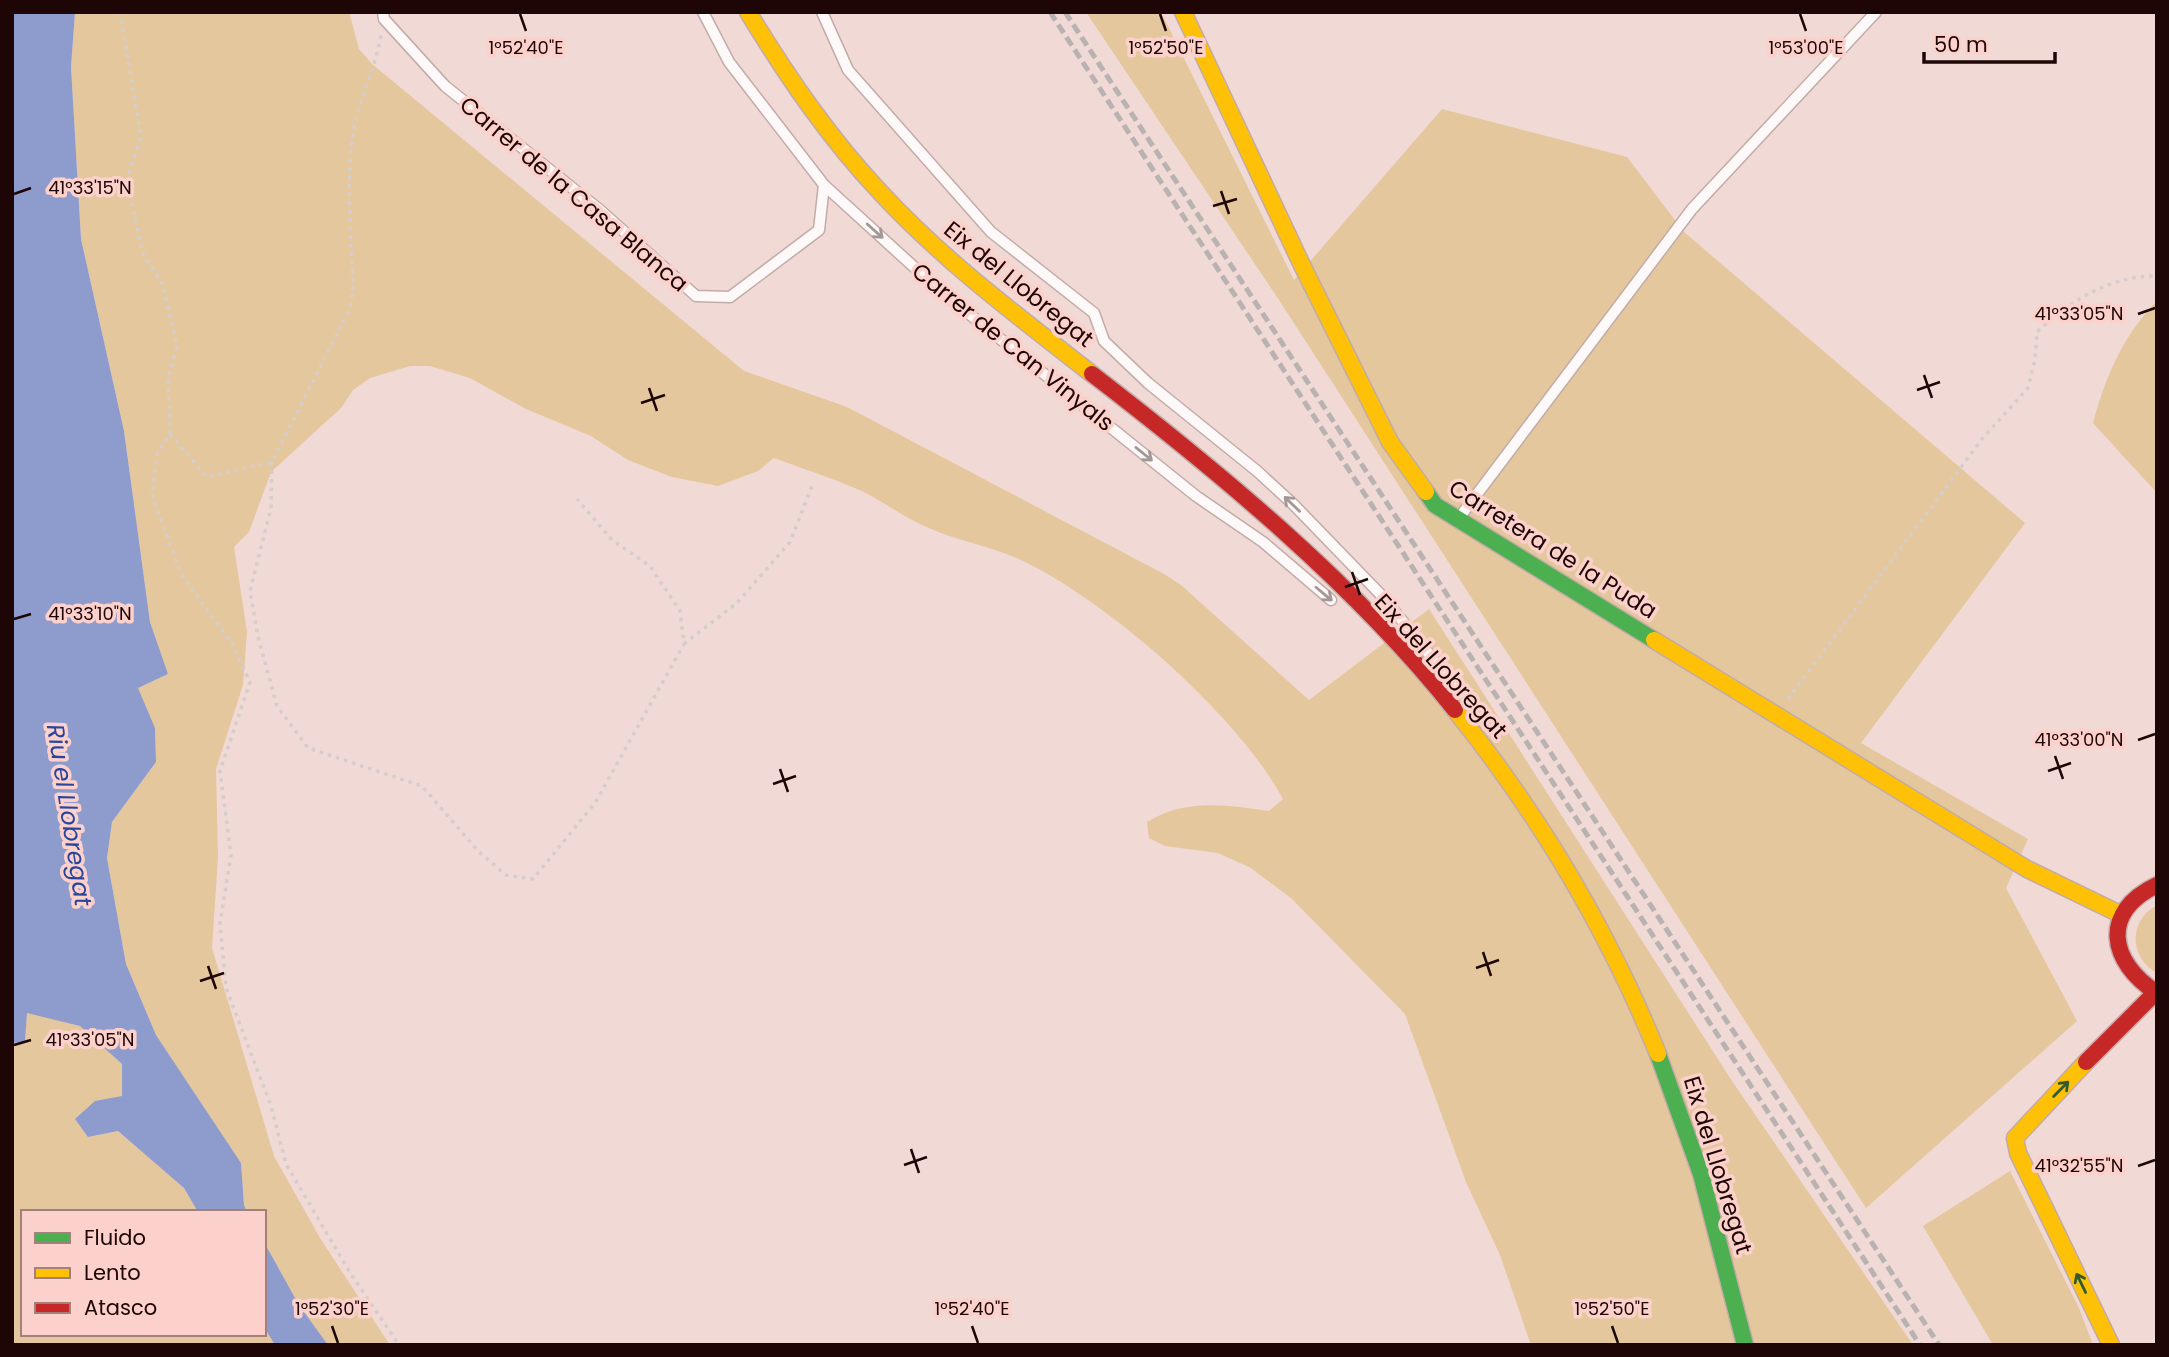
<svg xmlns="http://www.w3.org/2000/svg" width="2169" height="1357" font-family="Poppins,sans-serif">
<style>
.green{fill:#e4c79c}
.water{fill:#8d9bcd}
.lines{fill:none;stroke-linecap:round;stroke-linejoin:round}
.lane-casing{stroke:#c2aba8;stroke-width:13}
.fast-casing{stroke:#c2aba8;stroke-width:19}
.slow-casing{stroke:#c2aba8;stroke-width:19}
.jam-casing{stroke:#c2aba8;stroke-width:19}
.path{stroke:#d4cdcc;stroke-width:3.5;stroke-dasharray:3.5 5;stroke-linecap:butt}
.lane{stroke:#fdf9f9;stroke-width:10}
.fast{stroke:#4caf50;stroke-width:16}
.slow{stroke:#ffc107;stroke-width:16}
.jam{stroke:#c62828;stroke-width:16}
.rail{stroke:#b8b2b1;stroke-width:5;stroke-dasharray:10 5;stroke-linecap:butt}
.oneway{stroke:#a39897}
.oneway2{stroke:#345a2a}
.ticks{fill:none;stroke:#1d0605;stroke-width:2.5}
.labels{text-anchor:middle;stroke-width:7;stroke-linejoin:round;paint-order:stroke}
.street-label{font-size:23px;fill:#1d0605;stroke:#fcd1cb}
.water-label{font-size:24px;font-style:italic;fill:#28459d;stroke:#fcd1cb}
.ticks-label{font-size:18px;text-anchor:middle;fill:#1d0605;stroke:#fcd1cb;stroke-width:7;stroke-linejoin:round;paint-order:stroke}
</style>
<rect width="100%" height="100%" fill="#f1d9d6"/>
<!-- green -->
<path class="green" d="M75,12H349L359,49L372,64L744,371L847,407L1164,574L1181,585L1309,700L1429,609L1732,1081L1913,1345H1531L1500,1255L1466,1182L1405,1014L1292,899L1251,868L1218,853L1165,846L1149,838L1147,822C1186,798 1227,805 1269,811L1283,799C1237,714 1107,600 1019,559C990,546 958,541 929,528C906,519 886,503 864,492C835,479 804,469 774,458L758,471L718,486L672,477L628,460L591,436L526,409L470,378L430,366H410L370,378L353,390L341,408L271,472L249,532L234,547L247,632L243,685L216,769L218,857L212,948L274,1156L320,1238L390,1345H328L299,1305L264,1242V1212H247L244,1205L241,1163L156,1035L126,964L107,858L112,822L156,762L155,728L137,688L168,674L150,622L124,431L81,239L71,67Z
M1086,12H1161L1294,280L1442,109L1627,157L1684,232L2025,523L1861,743L2028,839L2006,888L2077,1021L1866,1208L1279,300Z
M2157,301V493L2093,423C2105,378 2123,335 2157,301Z
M2157,905V973C2129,957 2128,921 2157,905Z
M27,1012L80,1026L122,1064V1097L95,1101L88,1137L118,1131L184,1188L198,1212H23V1334H264V1327L275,1345H12V1043L25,1042Z
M2010,1171L2079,1308L2093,1345H1993L1923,1226Z"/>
<!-- water -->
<path class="water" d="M12,12H75L71,67L81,239L124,431L150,622L168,674L138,688L155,728L156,762L112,822L107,858L126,964L156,1035L241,1163L244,1205L247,1212H198L184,1188L118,1131L88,1137L75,1119L95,1101L122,1096V1064L80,1026L27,1013L25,1042L12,1043Z
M264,1242L299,1305L328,1345H275L264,1327Z"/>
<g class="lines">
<!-- lane casing -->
<g class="lane-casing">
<path id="lane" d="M383,12L384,19L445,86L601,211L696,296L730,297L819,230L824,185
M703,12L729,62L824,185L937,288L1196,496L1263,542L1331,600
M822,12L848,70L991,232L1094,313L1104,341L1148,383L1257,471L1293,504L1383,597L1458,690
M1459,518L1692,209L1876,12"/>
</g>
<!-- fast casing -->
<g class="fast-casing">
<path id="fast" d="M1426,492L1435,505L1654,640
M1658,1054L1701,1174L1745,1345"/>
</g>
<!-- slow casing -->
<g class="slow-casing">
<path id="slow" d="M748,12C787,76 829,138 881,193C944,261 1019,317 1092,374
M1183,12L1300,261L1390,442L1426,492
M1654,640L2027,869L2122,915
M1455,710C1540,816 1607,928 1658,1054
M2086,1062L2015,1138L2018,1153L2111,1345"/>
</g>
<!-- jam casing -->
<g class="jam-casing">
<path id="jam" d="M1092,374C1218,471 1356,585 1455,710
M2157,885C2100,912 2109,962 2157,993
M2086,1062L2156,992"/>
</g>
<!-- path -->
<path class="path" d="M120,12L141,137L127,177L142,252L163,285L177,347L168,376L170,434L157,454L152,495L181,574L232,644L250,682L220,771L231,855L220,923L226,988L271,1106L286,1164L349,1271L399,1345
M170,434L207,477L272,462L349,310L353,292C352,246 346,184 352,140C357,103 375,71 381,35
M272,462L271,508L250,591L258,637L277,706L308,748L422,786L479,852L506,875L533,879L595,803L684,644L680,611L650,566L612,540L577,499
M684,644L737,603L790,542L812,486
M1788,699L1982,439L2028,388L2035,359L2037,332C2068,302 2111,275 2157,276"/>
<!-- lane -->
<use href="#lane" class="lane"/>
<!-- fast -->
<use href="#fast" class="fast"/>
<!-- slow -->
<use href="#slow" class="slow"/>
<!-- jam -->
<use href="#jam" class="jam"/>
<!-- rail -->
<path class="rail" d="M1050,12L1920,1345
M1065,12L1939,1345"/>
</g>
<!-- one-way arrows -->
<defs><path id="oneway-shaft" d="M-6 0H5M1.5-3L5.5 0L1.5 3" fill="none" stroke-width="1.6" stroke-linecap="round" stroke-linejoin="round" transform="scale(1.75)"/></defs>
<g class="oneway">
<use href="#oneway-shaft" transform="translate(875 231) rotate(42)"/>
<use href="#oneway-shaft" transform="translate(1144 454) rotate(39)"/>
<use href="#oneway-shaft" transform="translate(1292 504) rotate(-136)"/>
<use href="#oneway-shaft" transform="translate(1324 594) rotate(40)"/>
</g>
<g class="oneway2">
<use href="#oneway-shaft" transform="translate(2061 1089) rotate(-45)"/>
<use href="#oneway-shaft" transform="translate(2081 1283) rotate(-116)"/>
</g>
<!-- ticks -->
<path class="ticks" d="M520,14L526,31M1160,14L1166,31M1800,14L1806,31M1221,191L1229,214M14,194L31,188M1213,206L1237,199M2138,314L2155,308M1924,375L1932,398M649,388L657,411M1917,390L1940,382M641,403L665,395M1352,572L1360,595M1345,587L1368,579M14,619L31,614M2138,740L2155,734M2055,756L2063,779M780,769L788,792M2048,771L2071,763M773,784L796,776M1483,952L1491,976M208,966L216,989M1476,968L1499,960M200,981L224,973M14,1045L31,1040M911,1149L919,1173M904,1165L927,1157M2138,1166L2155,1160M332,1326L338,1343M972,1326L978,1343M1612,1326L1618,1343"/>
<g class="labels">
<!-- street labels -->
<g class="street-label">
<text transform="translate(574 194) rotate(40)" y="8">Carrer de la Casa Blanca</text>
<text transform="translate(1019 284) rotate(39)" y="8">Eix del Llobregat</text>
<text transform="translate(1013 347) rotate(39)" y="8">Carrer de Can Vinyals</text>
<text transform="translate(1553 549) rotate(32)" y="8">Carretera de la Puda</text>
<text transform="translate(1441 666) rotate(48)" y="8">Eix del Llobregat</text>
<text transform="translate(1718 1165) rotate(73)" y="8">Eix del Llobregat</text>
</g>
<!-- water labels -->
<g class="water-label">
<text transform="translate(69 815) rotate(81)" y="8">Riu el Llobregat</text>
</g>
</g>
<g class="ticks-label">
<text x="526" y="54">1°52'40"E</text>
<text x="1166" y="54">1°52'50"E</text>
<text x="1806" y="54">1°53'00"E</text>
<text x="90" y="194">41°33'15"N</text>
<text x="2079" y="320">41°33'05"N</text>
<text x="90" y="620">41°33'10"N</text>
<text x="2079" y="746">41°33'00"N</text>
<text x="90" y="1046">41°33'05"N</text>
<text x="2079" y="1172">41°32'55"N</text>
<text x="332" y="1315">1°52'30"E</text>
<text x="972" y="1315">1°52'40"E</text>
<text x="1612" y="1315">1°52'50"E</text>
</g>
<!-- border -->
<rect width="2169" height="1357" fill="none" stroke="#1d0605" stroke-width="28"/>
<!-- legend -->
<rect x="21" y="1210" width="245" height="126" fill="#fcd1cb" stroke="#a3807c" stroke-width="2"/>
<rect x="35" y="1233" width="35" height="10" fill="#4caf50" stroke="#a3807c" stroke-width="2"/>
<text x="84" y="1245" font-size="21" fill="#1d0605">Fluido</text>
<rect x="35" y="1268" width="35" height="10" fill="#ffc107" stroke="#a3807c" stroke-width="2"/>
<text x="84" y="1280" font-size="21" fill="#1d0605">Lento</text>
<rect x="35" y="1303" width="35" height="10" fill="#c62828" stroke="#a3807c" stroke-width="2"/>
<text x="84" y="1315" font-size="21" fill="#1d0605">Atasco</text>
<!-- scale -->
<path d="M1924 52v10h131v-10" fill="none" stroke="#1d0605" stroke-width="3.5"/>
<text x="1934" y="52" font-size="21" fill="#1d0605" stroke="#fcd1cb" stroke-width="5" paint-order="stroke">50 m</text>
</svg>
